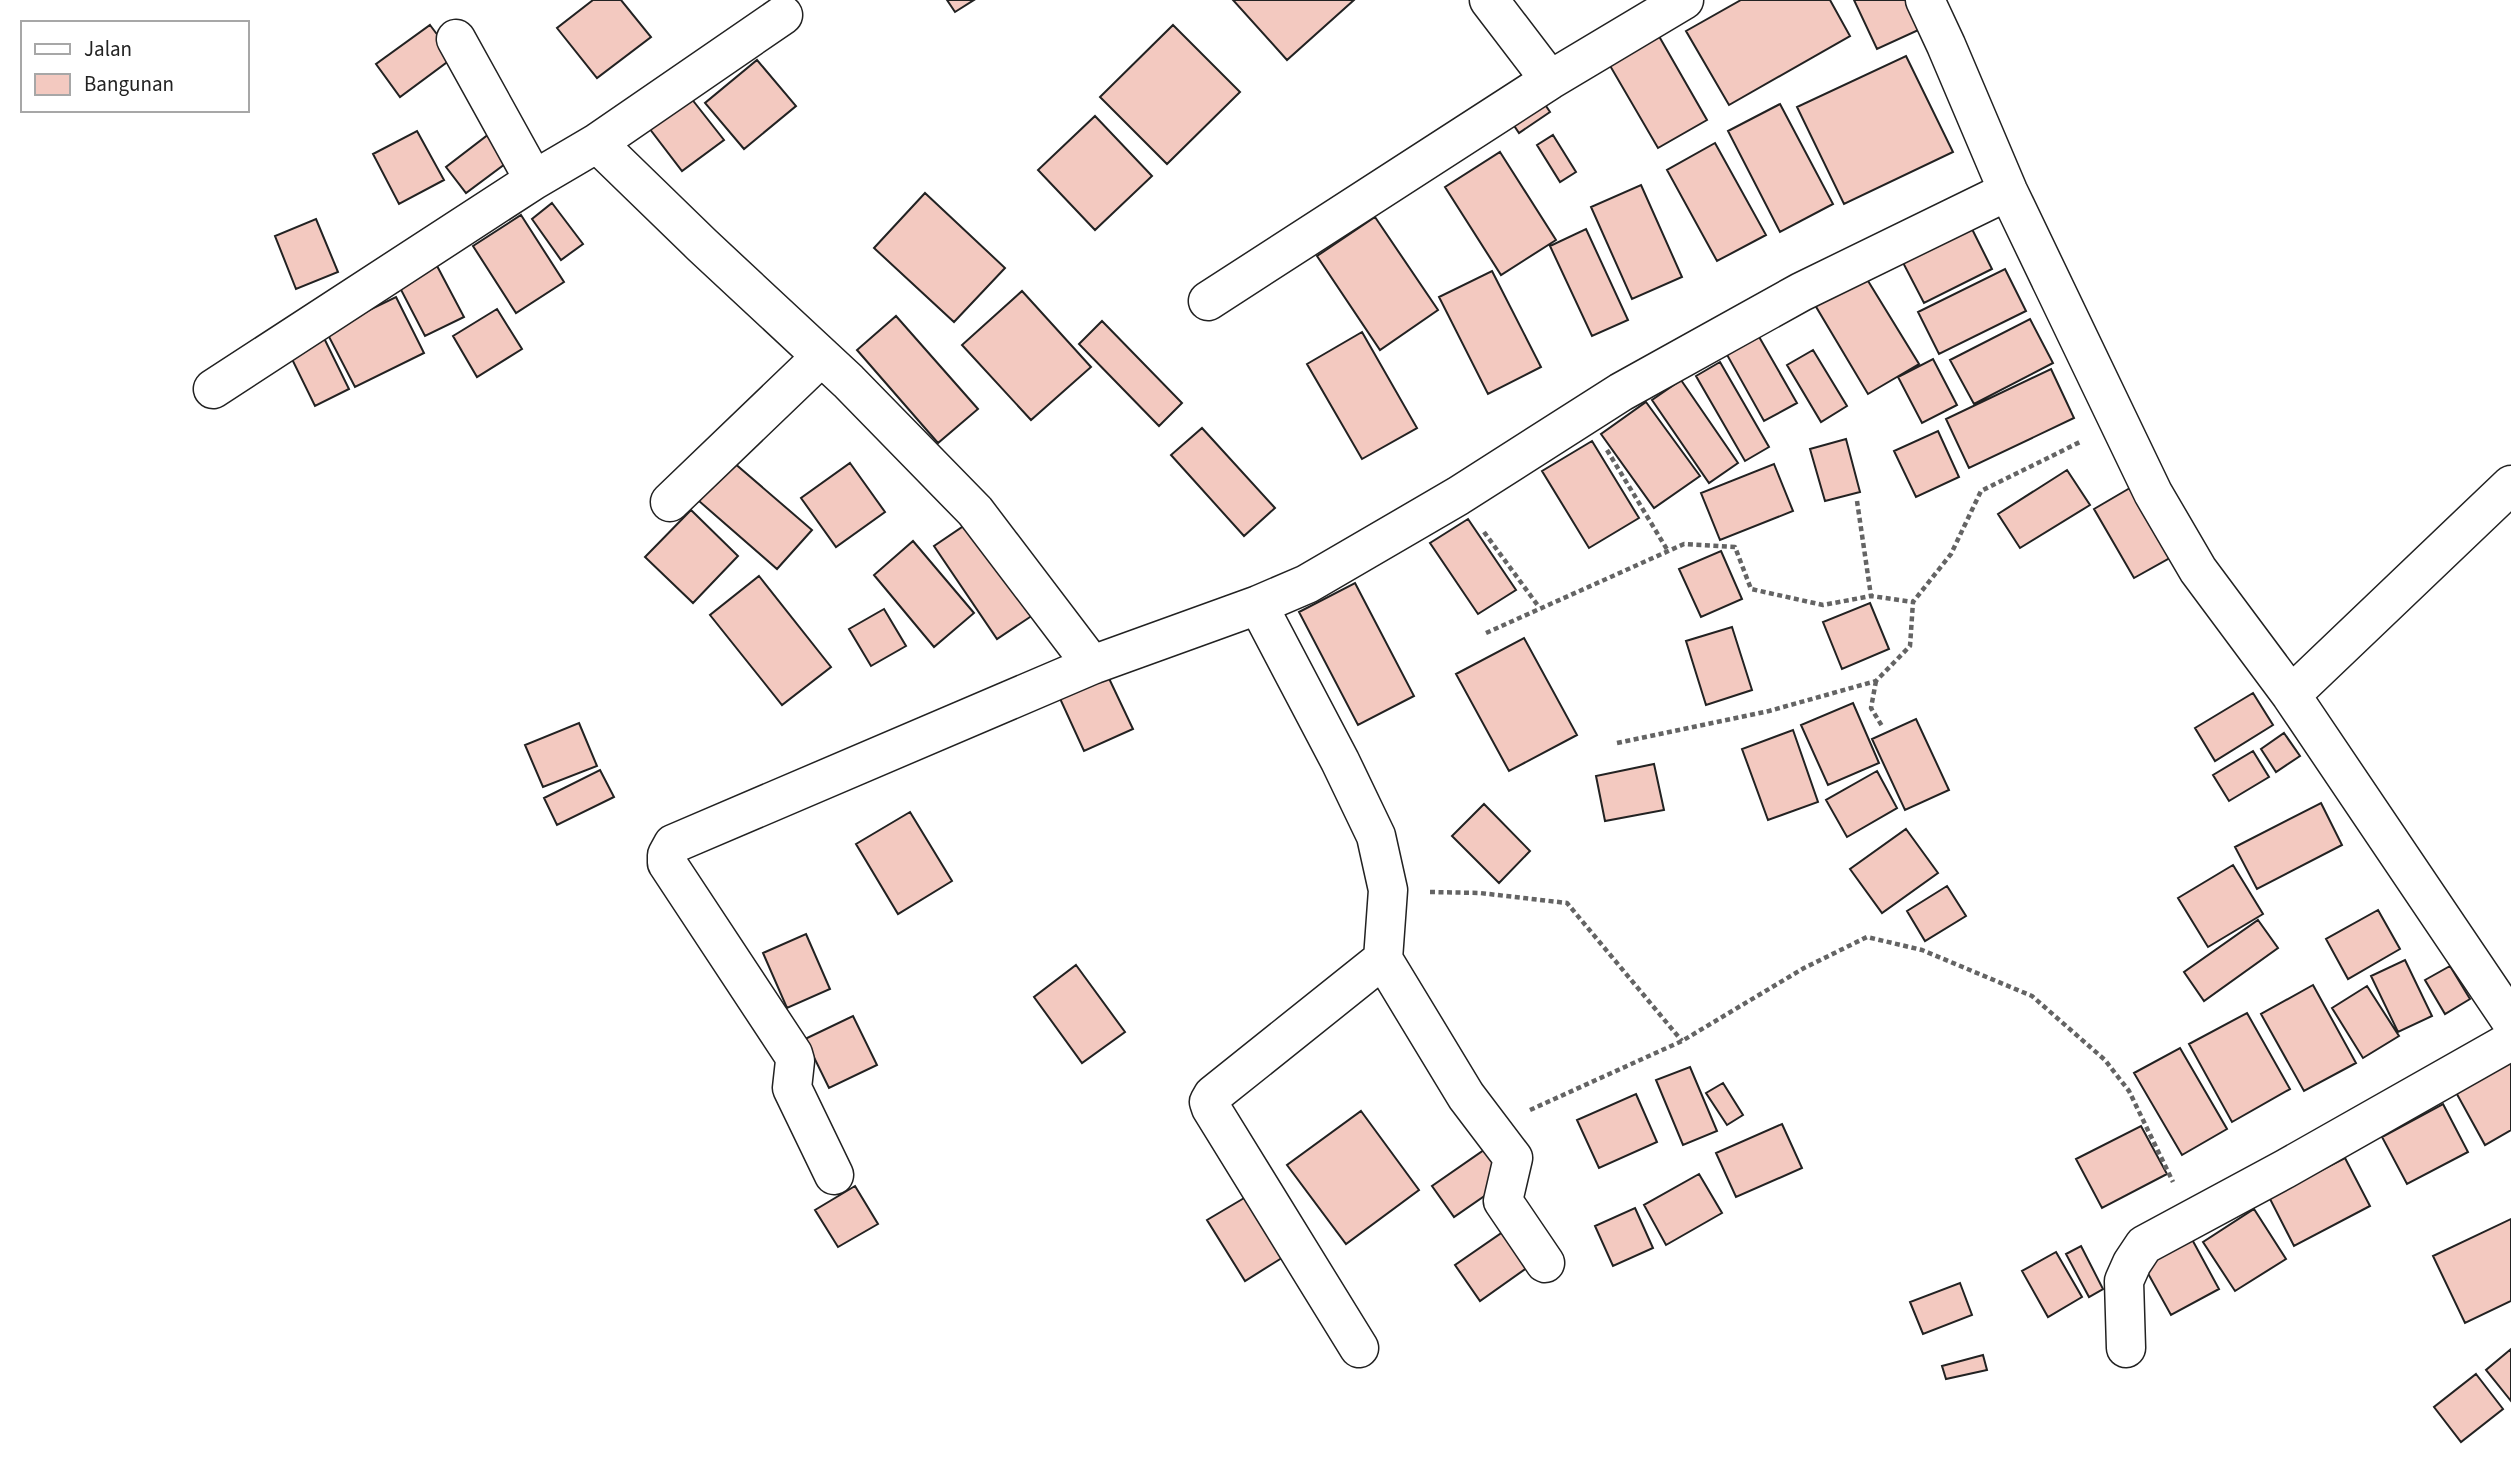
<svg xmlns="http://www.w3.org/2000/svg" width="2511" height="1476" font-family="'Source Sans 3',sans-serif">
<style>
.building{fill:#f3c9c0;stroke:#222;stroke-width:2}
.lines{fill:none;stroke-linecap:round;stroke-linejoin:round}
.minor-casing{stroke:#222;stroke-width:41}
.path{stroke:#646464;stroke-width:4.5;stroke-dasharray:5 3.5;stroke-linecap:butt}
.minor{stroke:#fff;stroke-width:38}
</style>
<rect width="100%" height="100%" fill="#fff"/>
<!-- building -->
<path class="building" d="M593,0H621L651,37L597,78L557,28Z
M947,0H974L955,12Z
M1233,0H1354L1287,60Z
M1741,0H1830L1850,36L1729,105L1686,31Z
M1854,0H1912L1925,27L1877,49Z
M1652,24L1707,120L1658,148L1602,52Z
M430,25L454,57L400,97L376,64Z
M1173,25L1240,92L1167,164L1100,97Z
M1906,56L1953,152L1844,204L1797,107Z
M757,60L796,106L744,149L705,103Z
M687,93L724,140L682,171L646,124Z
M1538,94L1550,112L1519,133L1507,115Z
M1780,104L1833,204L1780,232L1728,131Z
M1095,116L1152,176L1095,230L1038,170Z
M417,131L444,180L399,204L373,154Z
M489,134L509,161L466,193L446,167Z
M1553,135L1576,172L1560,182L1537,145Z
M1715,143L1766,235L1717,261L1667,170Z
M1500,152L1556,240L1501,275L1445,187Z
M1641,185L1682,277L1632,299L1591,207Z
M925,193L1005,268L954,322L874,248Z
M552,203L583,244L561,260L532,219Z
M521,215L564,282L516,313L473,246Z
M1375,217L1438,310L1380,350L1317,256Z
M316,219L338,272L296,289L275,236Z
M1968,221L1992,269L1924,303L1899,255Z
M1586,229L1628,320L1592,336L1550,246Z
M436,264L464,317L425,336L398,284Z
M2005,269L2026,311L1939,354L1918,312Z
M1492,271L1541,367L1488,394L1439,297Z
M1865,276L1919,364L1868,394L1815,305Z
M1022,291L1091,367L1031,420L962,345Z
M396,297L424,353L355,387L326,331Z
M497,309L522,349L477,377L453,336Z
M896,316L978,409L938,443L857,350Z
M2030,319L2053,363L1974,404L1950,360Z
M1102,321L1182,403L1159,426L1079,344Z
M1362,332L1417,428L1362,459L1307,364Z
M322,334L349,389L315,406L288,351Z
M1758,335L1797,403L1764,421L1726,353Z
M1813,350L1847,406L1821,422L1787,365Z
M1933,359L1957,405L1922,423L1898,377Z
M1720,362L1769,447L1745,461L1696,376Z
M2051,369L2074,418L1969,468L1946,419Z
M1681,380L1738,463L1709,483L1652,400Z
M1646,402L1700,476L1654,508L1601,434Z
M1202,428L1275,508L1244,536L1171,455Z
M1938,431L1959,477L1916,497L1894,451Z
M1846,439L1860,492L1825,501L1810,449Z
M1592,441L1639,518L1589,548L1542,471Z
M733,462L812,530L777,569L699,501Z
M850,463L885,512L836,547L801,498Z
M1774,464L1793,511L1720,540L1701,493Z
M2067,470L2090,505L2020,548L1998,514Z
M2135,485L2175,555L2134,578L2094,509Z
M691,510L738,556L693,603L645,557Z
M977,517L1039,611L997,639L934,546Z
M1468,519L1516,590L1478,614L1430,543Z
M913,541L974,613L934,647L874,575Z
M1721,551L1742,599L1701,617L1679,569Z
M759,576L831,667L782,705L710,615Z
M1355,583L1414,696L1358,725L1299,612Z
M1870,603L1889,649L1842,669L1823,622Z
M884,609L906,646L871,666L849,629Z
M1732,627L1752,690L1706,705L1686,641Z
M1524,638L1577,735L1509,771L1456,674Z
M1105,670L1133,729L1084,751L1057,692Z
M2253,693L2273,725L2215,761L2195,728Z
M1853,703L1879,763L1828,785L1801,725Z
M1916,719L1949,790L1905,810L1872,739Z
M579,723L597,766L543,787L525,745Z
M1793,730L1818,802L1768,820L1742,749Z
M2284,733L2300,756L2276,772L2261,749Z
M2253,751L2269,777L2229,801L2213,775Z
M1654,764L1664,810L1605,821L1596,776Z
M600,770L614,797L557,825L544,798Z
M1877,771L1897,808L1847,837L1826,800Z
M2321,803L2342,845L2257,889L2235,847Z
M1484,804L1530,851L1499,883L1452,836Z
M910,812L952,881L898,914L856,844Z
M1906,829L1938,873L1882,913L1850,869Z
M2233,865L2263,914L2208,947L2178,898Z
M1947,886L1966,916L1925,941L1907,911Z
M2378,910L2400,949L2348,979L2326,939Z
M2258,920L2278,948L2204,1001L2184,972Z
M806,934L830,989L787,1008L763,953Z
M2405,960L2432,1016L2398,1032L2371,976Z
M1076,965L1125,1032L1082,1063L1034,997Z
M2450,966L2470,999L2445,1014L2425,980Z
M2313,985L2356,1063L2304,1091L2261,1014Z
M2367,986L2399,1036L2363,1058L2332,1008Z
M2247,1013L2290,1089L2232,1122L2189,1044Z
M853,1016L877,1065L829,1088L805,1039Z
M2180,1048L2227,1129L2182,1155L2134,1073Z
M2511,1056V1130L2485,1145L2453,1087Z
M1690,1067L1717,1131L1683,1145L1656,1080Z
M1723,1083L1743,1115L1727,1125L1706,1093Z
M1636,1094L1657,1142L1599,1168L1577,1120Z
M2443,1104L2468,1152L2407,1184L2382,1137Z
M1361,1111L1419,1190L1346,1244L1287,1165Z
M1782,1124L1802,1168L1736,1197L1716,1153Z
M2141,1126L2167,1174L2102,1208L2076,1159Z
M1484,1150L1506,1181L1454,1217L1432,1186Z
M2345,1158L2370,1206L2294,1246L2269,1197Z
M1699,1174L1722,1213L1666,1245L1644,1205Z
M855,1186L878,1224L838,1247L815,1210Z
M1256,1191L1293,1251L1245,1281L1207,1220Z
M1635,1208L1653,1248L1613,1266L1595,1226Z
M2254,1209L2286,1259L2235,1291L2203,1242Z
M2511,1219V1301L2465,1323L2433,1256Z
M1513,1225L1538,1260L1480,1301L1455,1265Z
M2188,1232L2219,1289L2171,1315L2140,1259Z
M2081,1246L2103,1289L2089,1297L2066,1254Z
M2056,1252L2082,1297L2048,1317L2022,1271Z
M1960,1283L1972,1315L1923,1334L1910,1302Z
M2511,1349V1401L2486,1370Z
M1983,1355L1987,1370L1946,1379L1942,1366Z
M2476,1374L2503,1409L2461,1442L2434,1407Z"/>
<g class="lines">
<!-- minor casing -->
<g class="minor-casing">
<path id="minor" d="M1489,0L1550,80
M1925,0L1946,45L2008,191L2153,493L2198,570L2291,695L2511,1021
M456,39L534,180
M597,143L702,245L848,381L975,511L1092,665
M1208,301L1550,80L1684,0
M213,389L534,180L597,143L783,15
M670,502L821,357
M1258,605L1340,761L1376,836L1388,890L1383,959L1466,1096L1513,1158L1503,1201L1545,1263
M2291,695L2511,485
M834,1175L792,1088L795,1061L793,1054L667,863V855L673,844L1092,665L1258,605L1307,584L1458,496L1621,392L1801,292L2008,191
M1359,1348L1211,1108L1209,1102L1213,1095L1383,959
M2126,1348L2124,1281L2132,1263L2144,1245L2285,1169L2511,1041"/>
</g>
<!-- path -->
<path class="path" d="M1607,450L1668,551
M1857,501L1871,596
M1484,532L1539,607
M1486,633L1684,544L1735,547L1751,589L1823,605L1871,596L1913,602
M1876,681L1871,708L1882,726
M1617,743L1769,711L1876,681L1910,646L1913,602L1951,554L1981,491L2080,442
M1430,892L1480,893L1567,903L1682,1041
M1530,1110L1682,1041L1804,968L1867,937L1922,950L2032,996L2105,1060L2129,1091L2173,1182"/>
<!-- minor -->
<use href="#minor" class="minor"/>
</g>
<!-- legend -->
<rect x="21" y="21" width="228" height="91" fill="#ffffff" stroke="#a7a7a7" stroke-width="2"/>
<rect x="35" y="44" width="35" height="10" fill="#ffffff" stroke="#a7a7a7" stroke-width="2"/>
<text x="84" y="56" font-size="21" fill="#222222">Jalan</text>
<rect x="35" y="74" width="35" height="21" fill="#f3c9c0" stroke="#a7a7a7" stroke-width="2"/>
<text x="84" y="91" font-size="21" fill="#222222">Bangunan</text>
</svg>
